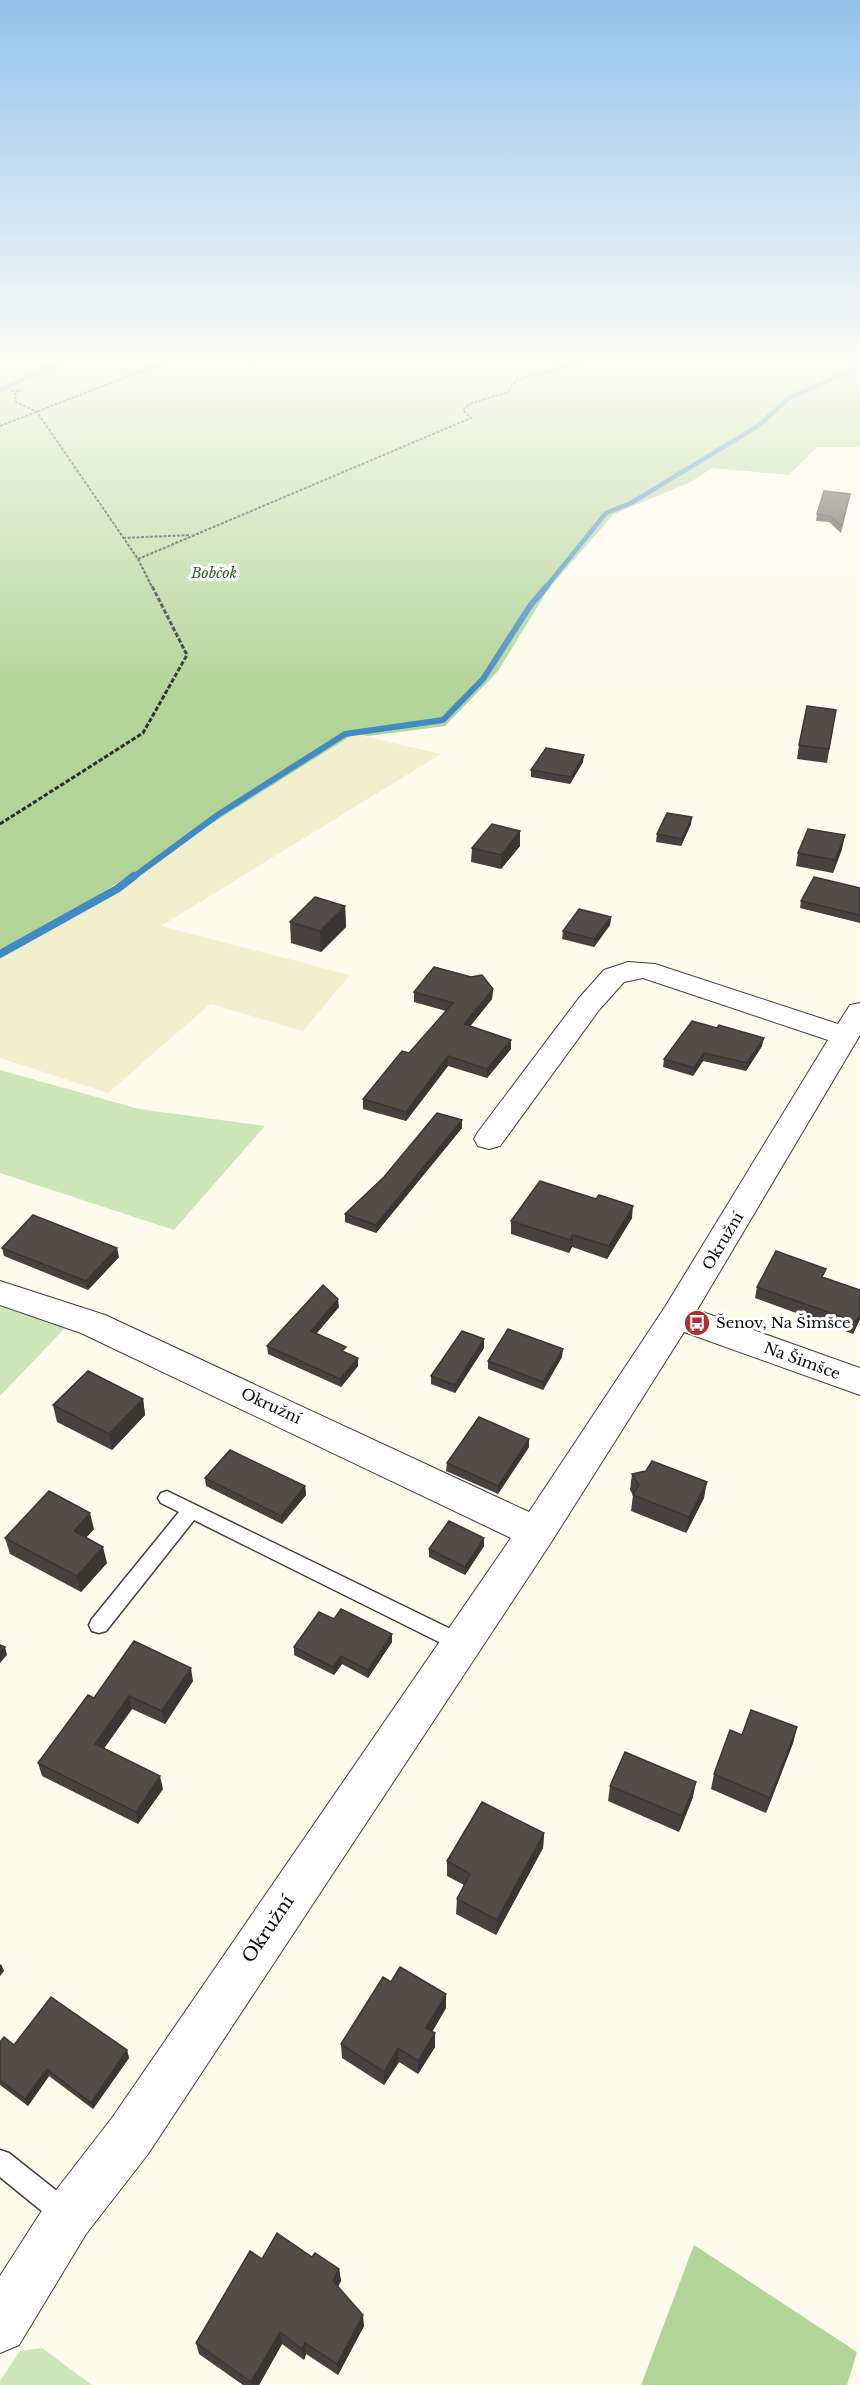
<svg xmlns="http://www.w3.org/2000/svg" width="860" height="2385" font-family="'Libre Baskerville',serif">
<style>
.farmland{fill:#f1efce}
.green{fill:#cee5b9}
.forest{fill:#b2d499}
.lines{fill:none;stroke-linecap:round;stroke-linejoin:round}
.stream-far2{stroke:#428ac2;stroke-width:4.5}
.stream-far1{stroke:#428ac2;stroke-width:6}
.stream{stroke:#428ac2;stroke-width:8}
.service-casing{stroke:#3f3f3f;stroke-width:3}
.minor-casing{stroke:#3f3f3f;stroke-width:2}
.path-far1{stroke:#2e2e2e;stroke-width:2;stroke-dasharray:3 1.5;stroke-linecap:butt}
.path{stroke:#2e2e2e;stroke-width:3;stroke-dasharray:4.5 2;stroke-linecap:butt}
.service{fill:#fff;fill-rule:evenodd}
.minor{fill:#fff;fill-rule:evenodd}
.wall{fill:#47423f}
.shaded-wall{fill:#3a3633}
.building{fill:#534d49;stroke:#3a3633;stroke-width:1.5}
.labels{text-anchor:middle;stroke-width:6;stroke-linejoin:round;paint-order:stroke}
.far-park-label{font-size:14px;font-style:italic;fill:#2c5e22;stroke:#fff}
.street-label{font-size:15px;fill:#0c0c0c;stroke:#fff}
.poi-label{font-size:15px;fill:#0c0c0c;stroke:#fff;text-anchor:start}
.near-street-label{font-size:18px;fill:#0c0c0c;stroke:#fff}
</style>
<rect width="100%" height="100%" fill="#fdfbec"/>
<!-- farmland -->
<path class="farmland" d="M355,734L441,754L161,926L350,975L303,1031L210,1004L108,1093L0,1058V957Z"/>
<!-- green -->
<path class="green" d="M0,1070L139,1109L265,1126L174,1230L0,1173Z
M0,1301L67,1326L0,1396Z
M42,2348L92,2385H0V2381L20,2351Z"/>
<!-- forest -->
<path class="forest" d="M0,363H860V447H817L789,475L712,468L691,482L614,514L549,588L498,671L445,726L368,736L354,734L0,957Z
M694,2245L857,2352L847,2385H641Z"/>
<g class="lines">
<!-- stream-far2 -->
<path class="stream-far2" d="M0,390L59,363
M546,587L606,513L631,503L758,426L789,398L860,367"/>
<!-- stream-far1 -->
<path class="stream-far1" d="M132,878L219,814L345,734L443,720L483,679L530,606L547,586"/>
<!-- stream -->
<path class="stream" d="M0,954L117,889L134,876"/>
<!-- service casing -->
<g class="service-casing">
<path id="service" d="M167,1491L467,1637L470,1643L467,1649L460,1651L453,1649L194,1520L106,1631L99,1633L92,1631L89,1625L92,1619L179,1512L161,1503L158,1498L161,1493Z
M0,2150L9,2153L72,2203L75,2212L72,2221L63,2224L54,2221L0,2177Z"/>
</g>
<!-- minor casing -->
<g class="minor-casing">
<path id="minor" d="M628,962L655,964L838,1024L850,1005L860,1003V1035L697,1310L860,1368V1395L684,1332L550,1544L148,2154L86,2234L19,2345L0,2353V2276L50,2198L112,2118L511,1538L81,1333L0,1305V1281L105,1315L529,1512L665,1307L828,1040L643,978L624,982L599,1010L500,1146L489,1149L478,1146L474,1139L478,1132L579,998L604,970Z"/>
</g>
<!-- path-far1 -->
<path class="path-far1" d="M11,391L20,390L15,394L16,402L37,412L138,559L152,587
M0,426L162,363
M123,538L190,535
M138,559L471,418L463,410L469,404L508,392L516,380L578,363"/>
<!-- path -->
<path class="path" d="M0,824L143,733L187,655L152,586"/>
<!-- service -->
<use href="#service" class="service"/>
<!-- minor -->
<use href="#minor" class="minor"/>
</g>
<!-- wall -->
<path class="wall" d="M850,494L841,533L829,522L816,521L817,514Z
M836,710L827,763L797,759L799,745Z
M583,762L570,784L531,777V770Z
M691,824L681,846L656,842L657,834Z
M520,846L501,869L471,862L472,848Z
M842,849L833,873L796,866L798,853Z
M860,888V923L800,908L801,901Z
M345,906L346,927L321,952L291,943L290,922Z
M611,917L610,925L594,947L562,939L563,931Z
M493,989L492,999L470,1026L511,1040V1049L487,1078L448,1066L406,1121L363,1109V1099L409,1053L446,1011L414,1002V992Z
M717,1028L762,1046L746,1071L703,1061L693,1076L663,1067L664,1059Z
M462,1120V1128L376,1233L345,1222V1214Z
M596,1199L632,1218L607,1259L572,1247L569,1253L511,1234V1221Z
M2,1248L119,1257L88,1290L4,1256Z
M824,1278L860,1319L853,1334L755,1298L757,1287Z
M339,1307L316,1334L346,1353L358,1366L341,1387L268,1354L267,1346Z
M484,1348L455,1393L431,1384V1376Z
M562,1357L543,1390L488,1369V1361Z
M143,1399L145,1415L112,1450L57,1422L53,1405Z
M529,1447L498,1494L446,1471L447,1463Z
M632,1474L704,1498L686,1533L631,1511L633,1495L630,1490Z
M205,1478L305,1486L306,1495L282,1524L206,1486Z
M94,1529L86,1537L107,1563L81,1592L10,1554L5,1538Z
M484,1546L465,1575L429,1557V1549Z
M334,1619L392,1634V1642L368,1678L342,1664L334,1675L294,1655V1647Z
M193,1681L165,1724L132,1709L104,1748L163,1789L138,1824L42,1776L38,1763L94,1698Z
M797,1727L793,1743L766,1813L711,1789L714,1774L742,1735Z
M610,1786L693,1797L679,1832L608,1801Z
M544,1833L543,1848L496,1935L456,1914L457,1899L464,1885L447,1876V1861Z
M391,1982L446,2008L432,2032L435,2047L418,2074L399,2062L384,2085L342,2058L341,2044Z
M0,2042L14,2045L127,2050L129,2058L93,2109L49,2076L28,2106L0,2085Z
M312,2257L339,2269L341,2281L338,2286L364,2326L338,2375L306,2354L304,2360L282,2344L259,2385H243L199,2354L196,2343L262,2259Z"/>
<!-- shaded-wall -->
<path class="shaded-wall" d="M584,755L583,762L570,784L571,777Z
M692,817L691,824L681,846L682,839Z
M520,831V846L501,869V855Z
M845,835L842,849L833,873L835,860Z
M345,906L346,927L321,952L320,931Z
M611,917L610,925L594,947V939Z
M493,989L492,999L464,1034V1024Z
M764,1038L762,1046L746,1071L747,1063Z
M511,1040V1049L487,1078V1069Z
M704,1053L703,1061L693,1076L694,1068Z
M448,1056V1066L406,1121V1112Z
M462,1120V1128L376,1233V1225Z
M633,1206L632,1218L607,1259L609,1246Z
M573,1235L572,1247L569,1253L570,1240Z
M117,1248L119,1257L88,1290L86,1281Z
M338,1299L339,1307L311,1340V1331Z
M860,1314V1319L853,1334L856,1322Z
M484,1339V1348L455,1393V1385Z
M563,1349L562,1357L543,1390V1382Z
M358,1358V1366L341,1387L340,1379Z
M143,1399L145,1415L112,1450L109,1434Z
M529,1439V1447L498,1494V1486Z
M707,1482L704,1498L686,1533L689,1517Z
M305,1486L306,1495L282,1524L281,1516Z
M90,1513L94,1529L78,1547L74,1531Z
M484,1538V1546L465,1575V1567Z
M103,1547L107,1563L81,1592L77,1576Z
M392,1634V1642L368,1678V1670Z
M5,1647L7,1655L0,1663V1653Z
M341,1656L342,1664L334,1675L333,1667Z
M191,1668L193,1681L165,1724L162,1711Z
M129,1696L132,1709L98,1757L95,1744Z
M797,1727L793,1743L766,1813L770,1798Z
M160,1776L163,1789L138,1824L136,1812Z
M696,1782L693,1797L679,1832L682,1816Z
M544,1833L543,1848L496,1935L497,1920Z
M1,1964L4,1971L0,1976V1965Z
M446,1994V2008L426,2042V2028Z
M435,2033V2047L418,2074V2061Z
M398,2048L399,2062L384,2085V2072Z
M127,2050L129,2058L93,2109L91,2103Z
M47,2069L49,2076L28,2106L25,2099Z
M339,2269L341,2281L335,2292L333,2281Z
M363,2315L364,2326L338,2375L337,2364Z
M280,2332L282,2344L259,2385H252L251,2382Z
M305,2343L306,2354L304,2360L302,2349Z"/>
<!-- building -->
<path class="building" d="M824,491L850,494L842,526L830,516L817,514Z
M807,706L836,710L829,749L799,745Z
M546,748L584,755L571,777L531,770Z
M667,813L692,817L682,839L657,834Z
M492,824L520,831L501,855L472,848Z
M808,829L845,835L835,860L798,853Z
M814,877L860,888V915L801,901Z
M315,897L345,906L320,931L290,922Z
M579,909L611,917L594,939L563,931Z
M434,967L471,977L482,975L493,989L464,1024L511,1040L487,1069L448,1056L406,1112L363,1099L402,1051L409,1053L453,1003L414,992Z
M692,1021L717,1028L719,1025L764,1038L747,1063L704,1053L694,1068L664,1059Z
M437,1113L462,1120L376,1225L345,1214L384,1177Z
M540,1181L596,1199L599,1195L633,1206L609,1246L573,1235L570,1240L511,1221Z
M33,1215L117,1248L86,1281L2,1248Z
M776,1251L826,1269L822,1277L860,1290V1314L856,1322L757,1287Z
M323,1285L338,1299L311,1331L346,1347L342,1351L358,1358L340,1379L267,1346Z
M508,1329L563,1349L543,1382L488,1361Z
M462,1331L484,1339L455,1385L431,1376Z
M88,1371L143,1399L109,1434L53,1405Z
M479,1417L529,1439L498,1486L447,1463Z
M230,1450L305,1486L281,1516L205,1478Z
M652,1461L707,1482L689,1517L633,1495L639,1485L632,1474L646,1471Z
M49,1491L90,1513L74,1531L103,1547L77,1576L5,1538Z
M449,1521L484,1538L465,1567L429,1549Z
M341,1609L392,1634L368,1670L341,1656L333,1667L294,1647L319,1612L334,1619Z
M134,1641L191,1668L162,1711L129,1696L95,1744L160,1776L136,1812L38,1763L88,1695L94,1698Z
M0,1645L5,1647L0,1653Z
M751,1710L797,1727L770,1798L714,1774L730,1730L742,1735Z
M625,1752L696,1782L682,1816L610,1786Z
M482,1802L544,1833L497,1920L457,1899L470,1874L447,1861Z
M400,1967L446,1994L426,2028L435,2033L418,2061L398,2048L384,2072L341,2044L383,1977L391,1982Z
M51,1997L127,2050L91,2103L47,2069L25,2099L0,2080V2042L4,2037L14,2045Z
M277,2233L312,2257L315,2253L339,2269L333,2281L363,2315L337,2364L305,2343L302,2349L280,2332L251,2382L196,2343L250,2251L262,2259Z"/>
<!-- sky -->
<linearGradient id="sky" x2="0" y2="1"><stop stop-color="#93c2ec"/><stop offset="0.52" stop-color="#fefdf6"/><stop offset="1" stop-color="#fefdf6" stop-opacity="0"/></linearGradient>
<rect width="860" height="696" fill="url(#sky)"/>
<!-- icons -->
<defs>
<g id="bus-disc" transform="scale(1.35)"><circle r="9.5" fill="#b03031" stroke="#fff"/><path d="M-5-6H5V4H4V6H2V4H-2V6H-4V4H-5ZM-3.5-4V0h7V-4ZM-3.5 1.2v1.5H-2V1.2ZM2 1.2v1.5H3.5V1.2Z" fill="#fff"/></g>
</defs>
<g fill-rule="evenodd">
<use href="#bus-disc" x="697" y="1323"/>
</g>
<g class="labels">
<!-- far-park labels -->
<g class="far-park-label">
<text x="214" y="578">Bobčok</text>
</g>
<!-- street labels -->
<g class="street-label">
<text transform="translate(723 1241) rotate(-59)" y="5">Okružní</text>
<text transform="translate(802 1361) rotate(20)" y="5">Na Šimšce</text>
<text transform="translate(271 1406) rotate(25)" y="5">Okružní</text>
</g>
<!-- poi labels -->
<g class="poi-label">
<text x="716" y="1328">Šenov, Na Šimšce</text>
</g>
<!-- near-street labels -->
<g class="near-street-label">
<text transform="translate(268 1929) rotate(-56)" y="6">Okružní</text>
</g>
</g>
</svg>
